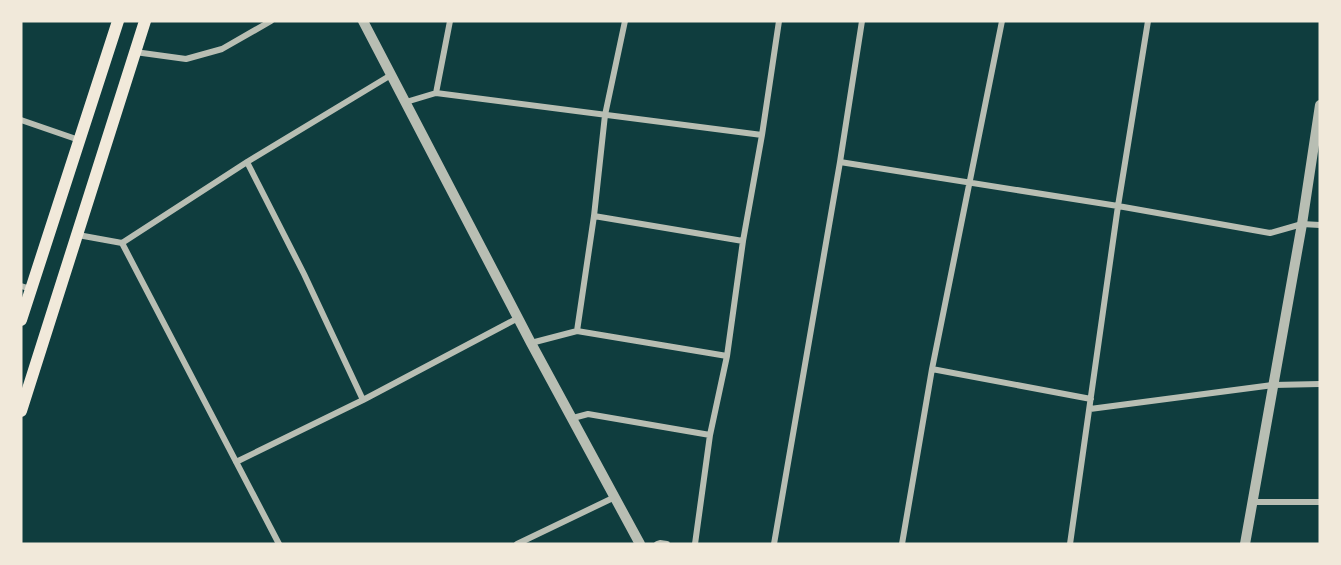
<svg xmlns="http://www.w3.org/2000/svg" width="1341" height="565" font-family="Mulish,sans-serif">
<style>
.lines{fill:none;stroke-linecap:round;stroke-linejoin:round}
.minor{stroke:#b8beb3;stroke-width:6}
.tertiary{stroke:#b8beb3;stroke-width:10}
.secondary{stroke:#f1e9da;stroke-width:12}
</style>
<rect width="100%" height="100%" fill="#0f3d3e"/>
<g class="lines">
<!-- minor -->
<path class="minor" d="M135,52L186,59L222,49L271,21
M436,93L450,21
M406,102L436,93L762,135
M21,120L79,140
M247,162L304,274L363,400
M840,162L1118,206L1270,233L1302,224L1320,225
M594,216L743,241
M78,235L122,243L247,162L391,75
M122,243L279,544
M21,286L31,289
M577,331L594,216L605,115L625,21
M531,343L577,331L727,356
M932,369L1091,399
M1090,409L1273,385L1320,384
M573,418L588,414L710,435
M236,462L363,400L518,318
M1253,502H1320
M517,544L615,497
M657,544L660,543L667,544
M695,544L710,435L727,356L743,241L762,135L779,21
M774,544L840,162L862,21
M902,544L932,369L1002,21
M1070,544L1118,206L1148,21"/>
<!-- tertiary -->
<path class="tertiary" d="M363,21L531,343L640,544
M1245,544L1302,224L1320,105"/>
<!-- secondary -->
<path class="secondary" d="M21,320L118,21
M21,411L145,21"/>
</g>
<!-- border -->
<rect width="1341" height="565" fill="none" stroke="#f1e9da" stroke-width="45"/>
</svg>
